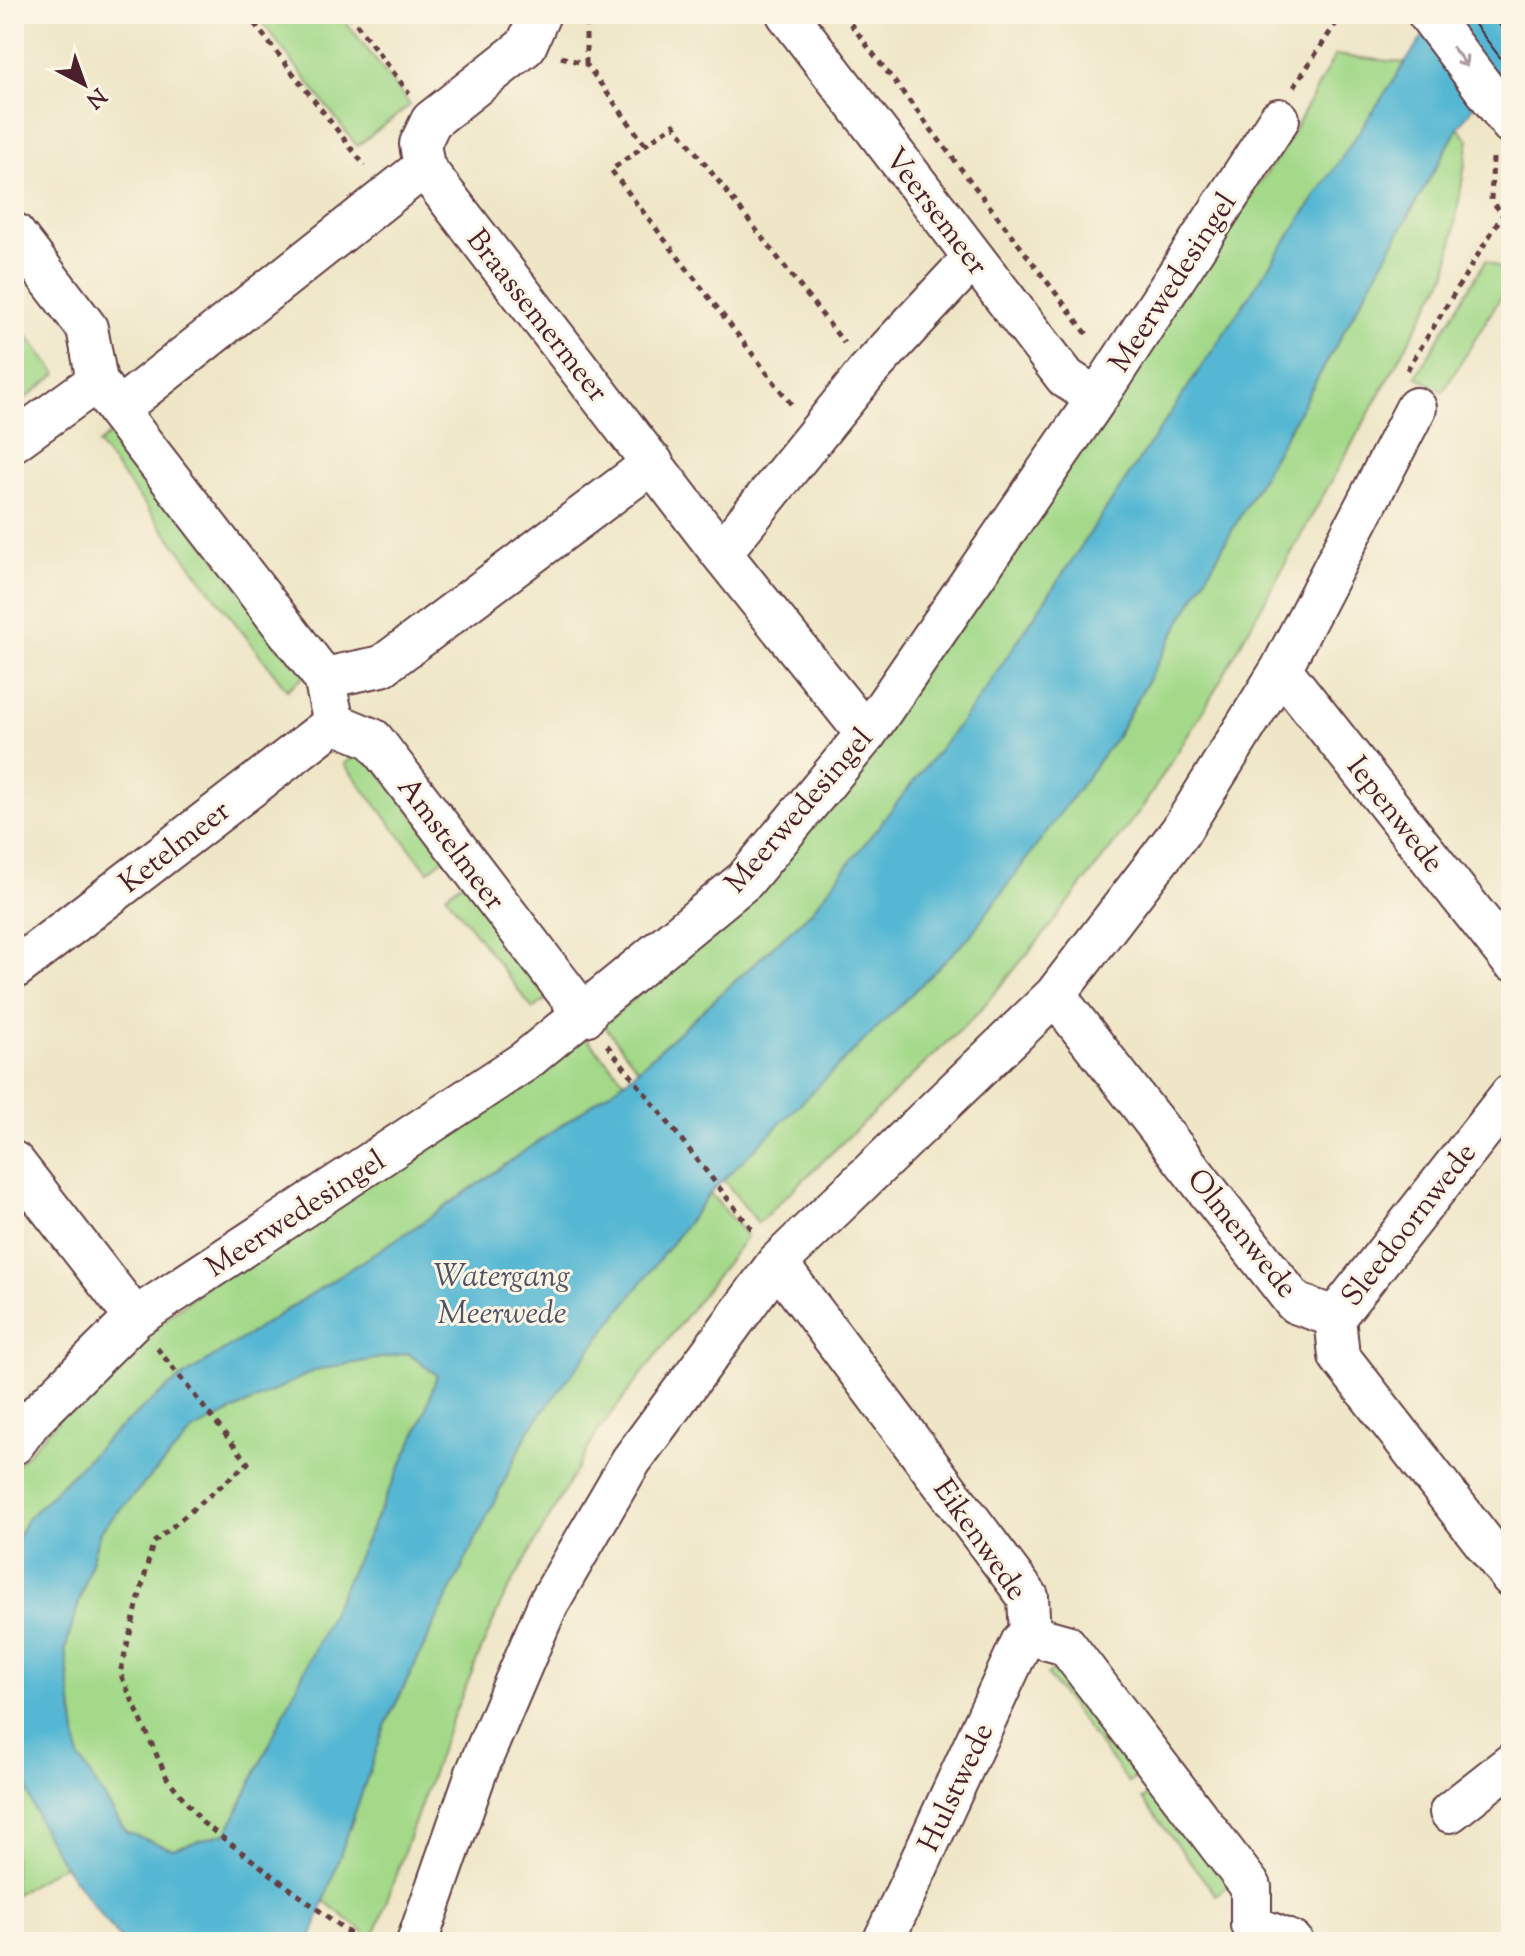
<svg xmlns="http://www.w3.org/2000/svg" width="1525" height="1956" font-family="'Sorts Mill Goudy',serif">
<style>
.green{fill:#a3d989;stroke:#767c5a;stroke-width:2}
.water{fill:#55b7d3;stroke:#506b7f;stroke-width:2;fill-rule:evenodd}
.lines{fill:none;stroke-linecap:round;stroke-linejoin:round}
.street-casing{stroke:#633d42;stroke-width:44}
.path{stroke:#633d42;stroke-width:5;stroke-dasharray:6 6;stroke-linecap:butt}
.street{stroke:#fff;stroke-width:40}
.tram{stroke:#4a1f2b;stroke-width:2}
.oneway{stroke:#ae9aa0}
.labels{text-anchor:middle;stroke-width:6;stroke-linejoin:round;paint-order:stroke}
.street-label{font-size:30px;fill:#4a1f2b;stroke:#fcf5e5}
.water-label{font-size:32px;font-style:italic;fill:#4e5466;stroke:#fcf5e5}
</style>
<rect width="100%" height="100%" fill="#fcf5e5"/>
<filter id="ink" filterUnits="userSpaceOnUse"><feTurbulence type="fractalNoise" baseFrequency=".0125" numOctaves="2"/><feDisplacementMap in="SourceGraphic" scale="16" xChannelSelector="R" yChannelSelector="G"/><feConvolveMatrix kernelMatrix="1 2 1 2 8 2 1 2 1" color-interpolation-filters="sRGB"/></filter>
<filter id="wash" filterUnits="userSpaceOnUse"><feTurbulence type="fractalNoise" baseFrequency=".006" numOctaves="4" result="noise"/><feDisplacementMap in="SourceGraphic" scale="32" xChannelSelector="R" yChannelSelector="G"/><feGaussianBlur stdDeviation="1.8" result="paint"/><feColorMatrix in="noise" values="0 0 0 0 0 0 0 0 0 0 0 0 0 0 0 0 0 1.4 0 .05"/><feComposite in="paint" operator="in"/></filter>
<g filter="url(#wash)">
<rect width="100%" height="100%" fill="#efe6c7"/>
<!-- green -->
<path class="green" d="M256,14H340L410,105L357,146Z
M1335,55L1407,63L978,700L810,913L638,1069L604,1025L759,889L1285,147Z
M1458,128L1469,140L1447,273L1205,708L1144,805L1048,929L977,1014L758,1223L723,1179L969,937L1115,739Z
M1486,260L1511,275V280L1443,392L1416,376Z
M14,318L57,374L14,407Z
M117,429L306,675L287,690L98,444Z
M362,750L446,857L428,871L344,764Z
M464,881L552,995L533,1009L446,895Z
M585,1037L625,1081L423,1222L172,1384L108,1438L27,1519L14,1544V1468L110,1363L243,1257Z
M710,1193L747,1236L597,1433L501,1603L447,1731L373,1939L324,1901L385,1726L529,1430Z
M407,1353L437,1375L422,1421L228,1832L172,1849L126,1832L79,1758L65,1650L100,1531L194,1430L316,1370Z
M1065,1661L1147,1768L1129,1783L1047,1675Z
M14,1734L33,1807L65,1864L14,1895Z
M1160,1786L1234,1881L1216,1895L1142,1799Z"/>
<!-- water -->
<path class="water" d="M1438,14H1511V53L1458,128L1115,739L969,937L710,1193L529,1430L385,1726L310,1942H122C91,1900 49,1854 32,1804C4,1721 14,1630 14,1544L27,1519L108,1438L172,1384L423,1222L625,1081L810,913L978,700ZM408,1353L437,1375L422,1421L228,1832L172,1849L126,1832L79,1758L65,1650L100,1531L194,1430L316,1370Z"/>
</g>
<g filter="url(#ink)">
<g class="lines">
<!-- street casing -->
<g class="street-casing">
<path id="street" d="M540,14L526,46L431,121L420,144L424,167L721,553L866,734
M787,14L1066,378L1097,398
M1428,14L1511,124
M14,233L87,328L97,381L117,410L324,678L334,723L373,739L585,1016
M117,410L424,167
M14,441L97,381
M721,553L867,372L972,259
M1281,669L1511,960
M324,678L382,666L653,463
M14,969L334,723
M1055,995L1295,1303L1335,1317
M14,1162L135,1318
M777,1263L1028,1597L1030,1635L1066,1645L1251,1887V1925L1293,1942
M1335,1317L1339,1356L1511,1577
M1335,1317L1511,1094
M14,1444L31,1421L135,1318L525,1061L745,880L866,734L1097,398L1279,119
M1450,1812L1511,1764
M417,1942L476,1773L548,1604L631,1461L777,1263L1055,995L1180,832L1281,669L1416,408
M883,1942L1022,1641L1030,1635"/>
</g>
<!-- path -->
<path class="path" d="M247,14L365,166
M349,14L409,93
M843,14L1090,338
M561,57L586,64L646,146
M586,64V14
M1294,87L1342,14
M1493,158L1491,200L1511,224
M1407,370L1511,201
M791,404L611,170L674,124L844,343
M607,1045L754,1232
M157,1348L248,1463L153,1543L120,1673L167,1778L203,1823L361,1942"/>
<!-- street -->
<use href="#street" class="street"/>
<!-- tram -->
<path class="tram" d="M1467,14L1511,72
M1491,14L1511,40"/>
</g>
<!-- one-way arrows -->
<defs><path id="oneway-shaft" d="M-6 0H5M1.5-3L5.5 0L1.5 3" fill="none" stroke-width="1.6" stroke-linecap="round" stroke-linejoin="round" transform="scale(2)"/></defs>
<use class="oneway" href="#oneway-shaft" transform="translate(1460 57) rotate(53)"/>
</g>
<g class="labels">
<!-- street labels -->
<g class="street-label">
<text transform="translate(937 211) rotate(53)" y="10">Veersemeer</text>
<text transform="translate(1172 282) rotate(-57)" y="10">Meerwedesingel</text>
<text transform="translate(538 315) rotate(52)" y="10">Braassemermeer</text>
<text transform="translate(798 810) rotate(-49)" y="10">Meerwedesingel</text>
<text transform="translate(1396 814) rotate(52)" y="10">Iepenwede</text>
<text transform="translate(452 843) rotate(53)" y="10">Amstelmeer</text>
<text transform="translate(174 846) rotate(-38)" y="10">Ketelmeer</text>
<text transform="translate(295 1213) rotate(-33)" y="10">Meerwedesingel</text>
<text transform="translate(1408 1224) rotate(-52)" y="10">Sleedoornwede</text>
<text transform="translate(1243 1233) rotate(51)" y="10">Olmenwede</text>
<text transform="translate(981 1539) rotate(55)" y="10">Eikenwede</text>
<text transform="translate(955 1787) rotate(-65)" y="10">Hulstwede</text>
</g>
<!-- water labels -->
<g class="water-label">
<text x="502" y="1286">Watergang<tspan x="502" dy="37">Meerwede</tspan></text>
</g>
</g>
<!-- margin -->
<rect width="1525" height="1956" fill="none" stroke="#fcf5e5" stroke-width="48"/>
<!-- north arrow -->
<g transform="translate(84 84) rotate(139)" stroke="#fcf5e5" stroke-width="6" paint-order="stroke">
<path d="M0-6L14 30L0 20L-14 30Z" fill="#4a1f2b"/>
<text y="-12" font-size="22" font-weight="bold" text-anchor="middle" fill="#4a1f2b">N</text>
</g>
</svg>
